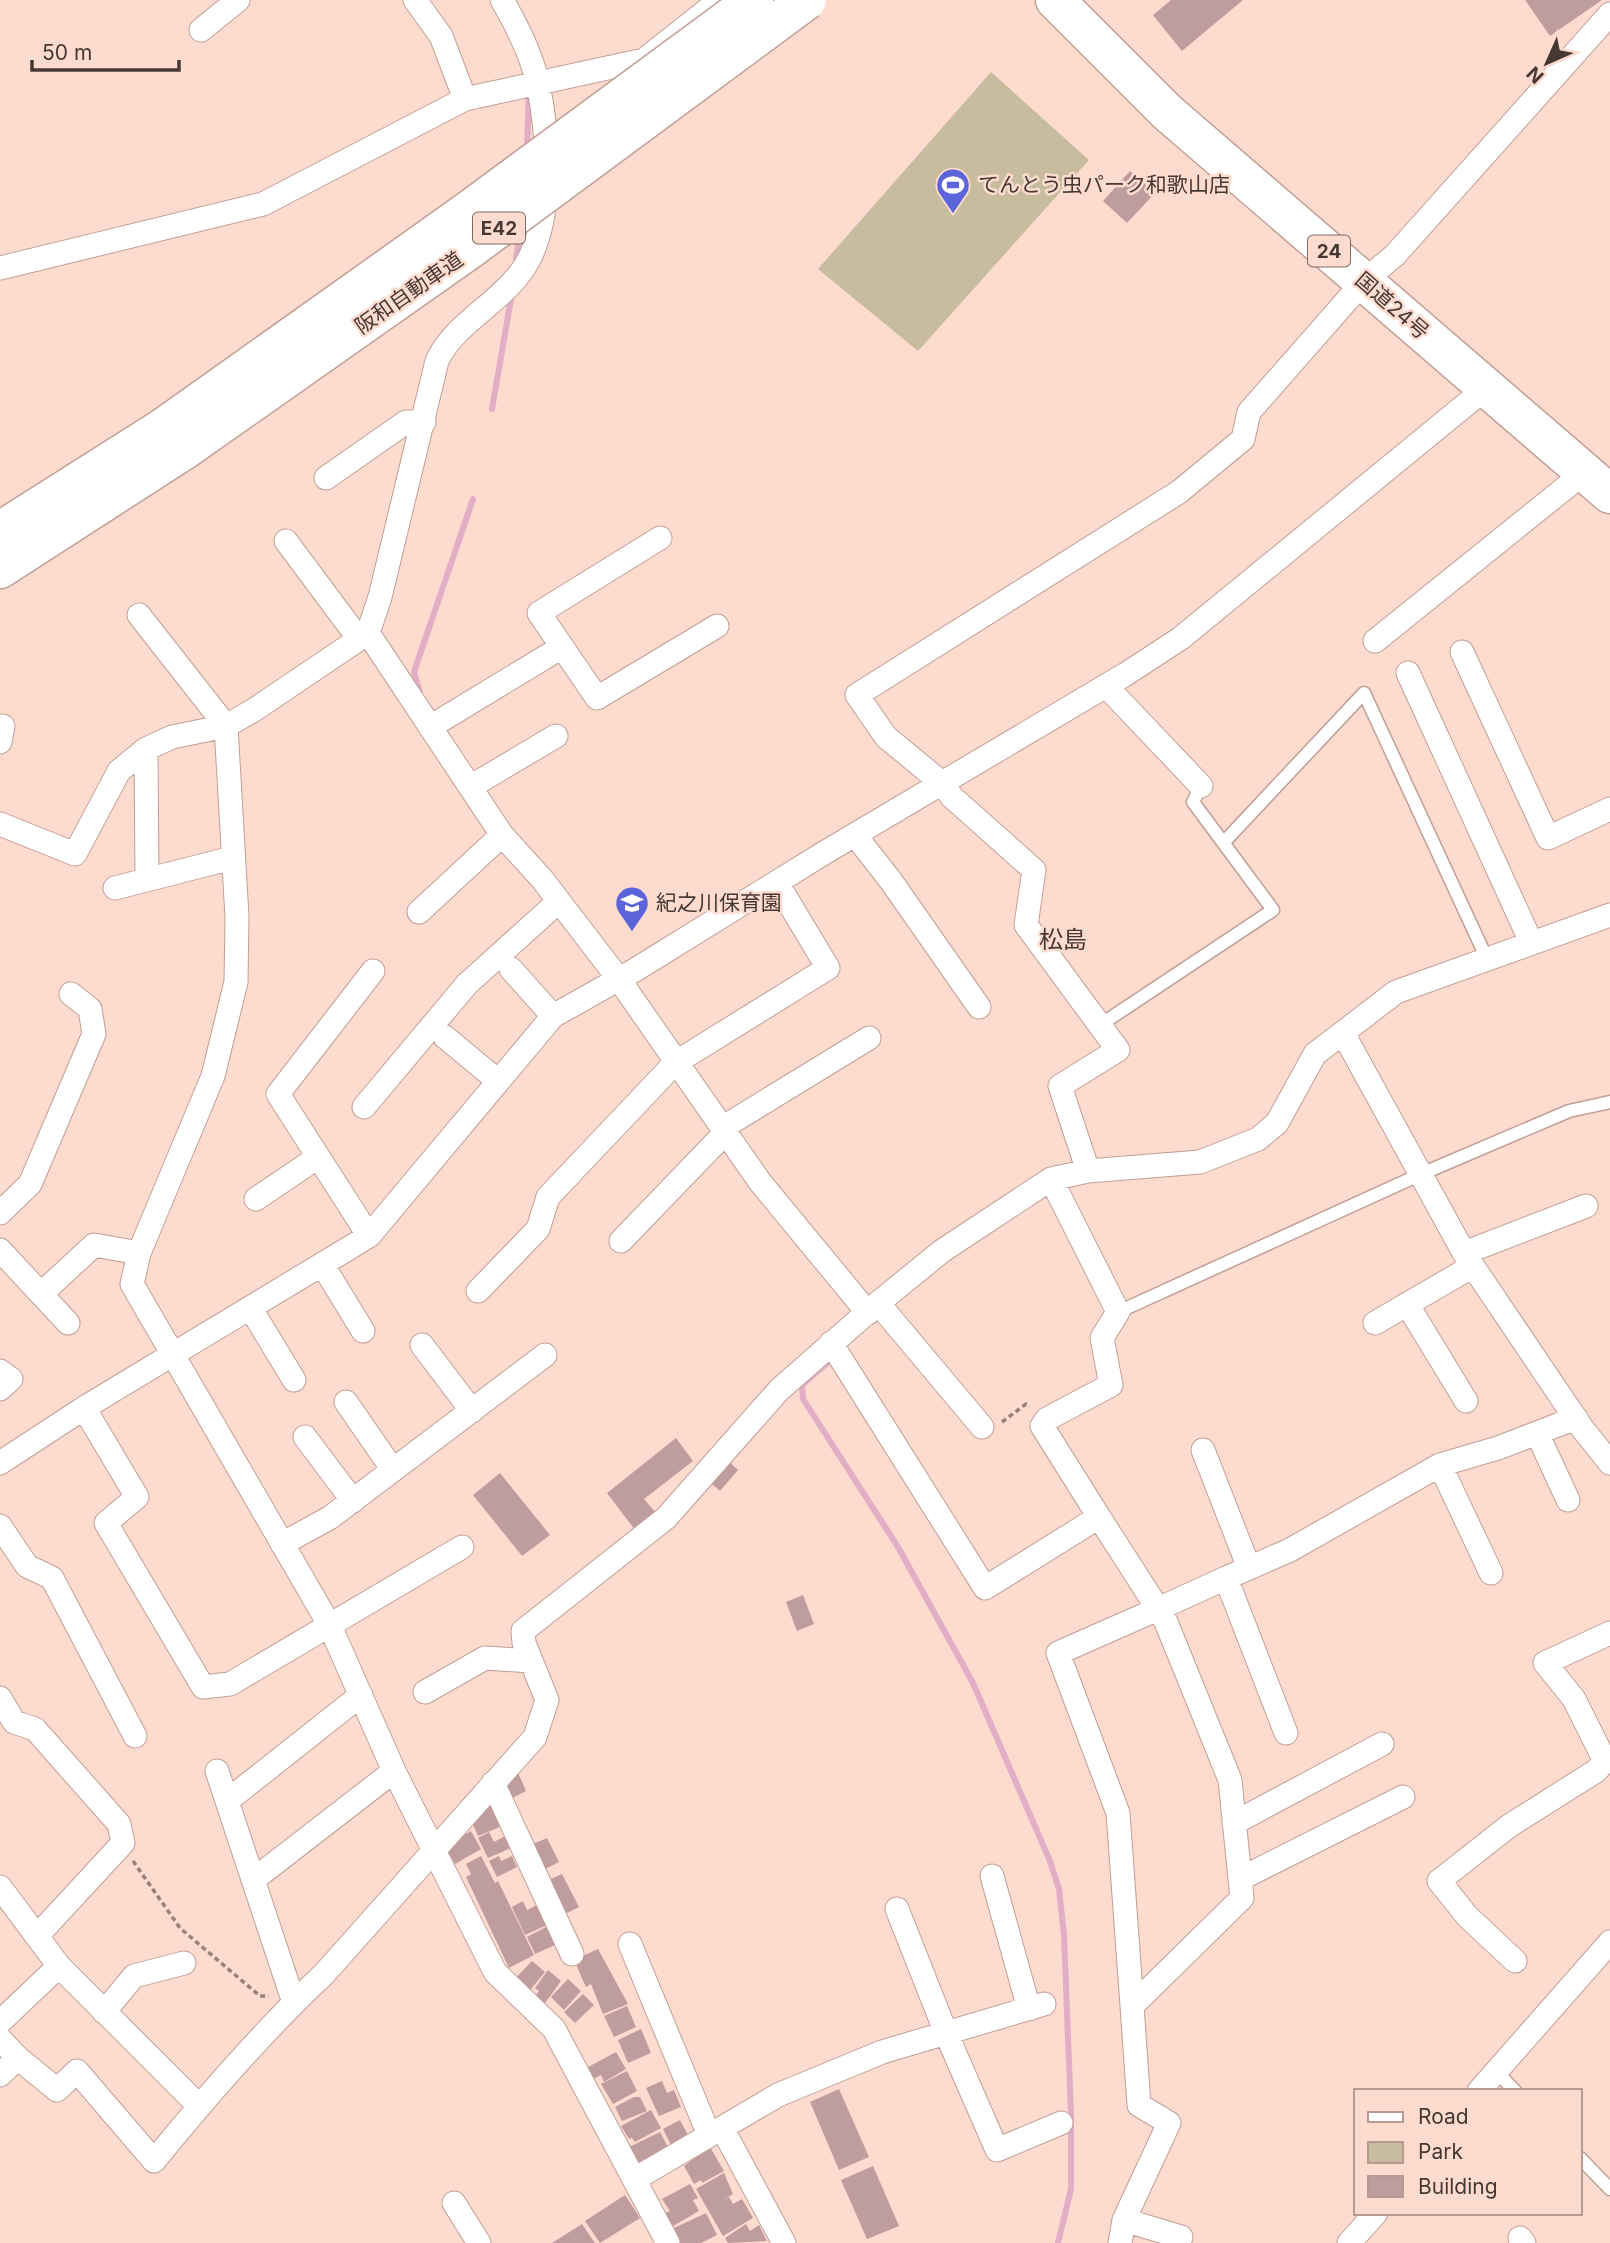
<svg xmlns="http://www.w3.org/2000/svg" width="1610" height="2243" font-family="Inter,'Noto Sans JP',sans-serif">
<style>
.green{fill:#c8bc9f}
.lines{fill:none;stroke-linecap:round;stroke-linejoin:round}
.stream{stroke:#e1aec5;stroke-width:6}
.building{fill:#bf9c9e}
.lane-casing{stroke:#c09f95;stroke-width:15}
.street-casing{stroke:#c09f95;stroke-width:25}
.highway-casing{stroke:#c09f95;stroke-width:41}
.path{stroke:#98827a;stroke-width:3.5;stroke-dasharray:5 3.5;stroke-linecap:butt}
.lane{stroke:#fff;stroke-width:12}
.street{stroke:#fff;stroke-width:23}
.highway{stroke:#fff;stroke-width:38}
.highway-bridge-casing{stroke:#c09f95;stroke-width:41;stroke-linecap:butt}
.highway-bridge{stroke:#fff;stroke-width:38}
.labels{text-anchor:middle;stroke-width:5;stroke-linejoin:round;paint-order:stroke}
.shield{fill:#fddbcf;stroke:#7d6a62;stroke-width:2}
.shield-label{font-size:19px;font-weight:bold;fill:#463934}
.poi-label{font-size:21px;fill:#463934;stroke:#fddbcf;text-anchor:start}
.street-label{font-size:21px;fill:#463934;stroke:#fddbcf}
.quarter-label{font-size:24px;fill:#463934;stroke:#fddbcf}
</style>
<rect width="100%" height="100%" fill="#fddbcf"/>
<!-- green -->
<path class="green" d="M991,72L1089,160L918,351L818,269Z"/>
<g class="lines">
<!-- stream -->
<path class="stream" d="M527,149L529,89
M516,258L521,229
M492,409L511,299
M420,693L414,672L473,499
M833,1358L802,1385L803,1399L898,1547L973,1683L1050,1861L1059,1889L1064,1935L1071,2115V2189L1058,2243"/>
</g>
<!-- building -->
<path class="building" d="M1171,0H1243L1182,51L1153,15Z
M1525,0H1602L1550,36Z
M1130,171L1155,193L1127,223L1103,201Z
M676,1438L693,1461L644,1499L656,1513L635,1530L607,1493Z
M724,1457L738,1470L720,1491L706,1479Z
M500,1473L550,1535L522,1556L473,1495Z
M803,1595L814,1624L797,1631L786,1602Z
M516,1768L526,1791L508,1800L499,1780Z
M492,1805L502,1826L478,1836L469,1816Z
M471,1831L481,1849L455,1864L445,1846Z
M489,1832L494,1842L505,1836L511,1848L488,1858L478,1838Z
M547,1838L559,1862L541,1871L526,1847Z
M481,1856L495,1883L498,1881L534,1955L509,1968L466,1877L471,1874L466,1864Z
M499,1856L501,1861L512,1856L517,1867L497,1877L489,1861Z
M562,1874L579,1907L559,1917L542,1883Z
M523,1901L527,1910L537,1905L547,1925L525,1935L512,1907Z
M546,1927L555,1945L535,1954L527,1937Z
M598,1949L628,2004L603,2014L591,1984L586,1987L574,1960Z
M532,1961L545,1972L525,1996L510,1984Z
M548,1970L561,1981L545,2003L536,1995L539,1991L535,1988Z
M568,1979L581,1991L564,2010L551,1997Z
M583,1994L594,2005L575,2023L564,2012Z
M627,2006L636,2027L614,2037L604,2016Z
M641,2029L651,2053L628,2063L618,2040Z
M616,2052L626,2069L604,2082L601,2075L585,2083L579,2072Z
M627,2071L637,2091L613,2104L601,2084Z
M662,2081L667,2093L674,2090L681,2107L659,2116L646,2088Z
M839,2089L869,2157L839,2170L810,2102Z
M634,2097H640L647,2111L622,2121L615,2107Z
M651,2110L661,2128L635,2142L632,2138L629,2139L621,2126Z
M680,2120L689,2137L672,2147L663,2129Z
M660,2132L668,2147L633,2165L625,2149Z
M710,2147L724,2171L702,2183L701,2180L694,2184L684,2166Z
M873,2166L899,2226L867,2239L841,2180Z
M724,2173L733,2194L717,2204L729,2197L733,2204L742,2199L753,2218L723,2236L696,2189Z
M690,2184L698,2198L693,2200L699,2211L668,2229L661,2215L670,2211L662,2199Z
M625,2195L640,2218L600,2243L585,2221Z
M706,2213L717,2235L701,2243H679L672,2229Z
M582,2224L595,2243H552Z
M746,2224L750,2231L759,2225L767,2241L728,2243L725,2238Z"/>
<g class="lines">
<!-- lane casing -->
<g class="lane-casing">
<path id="lane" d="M1225,841L1364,693L1487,959
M1100,1025L1273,910L1193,802L1201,786
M1118,1312L1419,1175L1569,1111L1610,1102
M1495,2070L1515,2091
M1580,2158L1610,2189"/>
</g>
<!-- street casing -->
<g class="street-casing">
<path id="street" d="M415,0L441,36L465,99
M201,30L238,0
M0,268L263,204L465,99L644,60L720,0
M326,478L406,422H424
M660,538L539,613L597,698L717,626
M286,541L359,639
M139,615L226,726L237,917L236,982L213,1076L139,1253L132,1284L330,1626L394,1771L495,1972L554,2029L668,2243
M368,633L502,835L542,879L618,978L760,1182L868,1313
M1375,641L1585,472
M1462,652L1548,838L1610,809
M1408,673L1531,942
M1106,686L1201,786
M430,727L562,647
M0,742L3,726
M146,749L147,879
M470,787L556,736
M0,824L75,854L119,771L146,749L172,737L226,726L254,710L368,633L380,597L437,361C453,325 497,305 521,272C555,226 549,138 538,84C532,57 516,24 502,0
M855,835L891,881L979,1007
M115,888L232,858
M419,912L502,835
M511,969L553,1016
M1344,1035L1464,1253L1582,1428L1610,1463
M445,1037L498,1081
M364,1107L467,984L559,901
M722,1128L869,1038
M1088,1171L1060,1086L1118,1050L1026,925L1034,870L952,797L942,783L886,737L857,695L1179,492L1243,439L1249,412L1364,281L1395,255L1610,14
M1051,1179L1118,1312L1102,1338L1111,1385L1047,1419L1042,1426L1099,1517
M256,1199L318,1157
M0,1213L30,1184L94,1034L90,1009L71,994
M369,1236L278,1094L373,971
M621,1241L725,1133
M0,1250L68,1323
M1464,1253L1586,1206
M322,1264L363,1331
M478,1291L538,1229L548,1197L675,1063L828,968L777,883
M42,1293L94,1245L139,1253
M878,1303L982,1427
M1407,1304L1466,1401
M251,1309L294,1380
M1375,1323L1473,1266
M831,1343L985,1588L1099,1517L1158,1609L1058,1653L1118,1813L1132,2006L1242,1898L1230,1780L1166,1622L1158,1609L1226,1578
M422,1345L472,1411
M0,1371L11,1379L0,1389
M346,1402L393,1470
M84,1408L137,1497L106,1523L203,1687L230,1684L462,1547
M1537,1433L1568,1500
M305,1437L353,1501
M1203,1450L1249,1568
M0,1463L84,1408L369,1236L553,1016L635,970L824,853L1126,674L1181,638L1486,388
M1440,1465L1491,1573
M0,1526L27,1566L52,1578L135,1736
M282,1544L331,1517L545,1355
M425,1692L485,1658L531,1661
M0,1698L14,1722L35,1729L119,1824L123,1843L37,1936
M1286,1733L1226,1578L1290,1550L1440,1465L1498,1448L1576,1418
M217,1771L291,1994
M493,1783L572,1954
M227,1801L361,1695
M1234,1823L1382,1744
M992,1876L1029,2009
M1240,1879L1403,1797
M253,1880L394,1771
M0,1887L59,1966L199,2106
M897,1909L946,2033L997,2150L1061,2123
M630,1944L709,2135
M1515,1961L1467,1916L1439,1881L1509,1826L1596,1771L1605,1761L1574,1699L1545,1663L1610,1633
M104,2012L134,1976L184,1963
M0,2022L59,1966
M0,2039L18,2058L0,2075
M18,2058L57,2090L77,2071L154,2161C207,2096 262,2032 324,1974L535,1737L547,1700L524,1643L523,1631L666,1518L779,1390L878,1303L942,1251L1051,1179L1088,1171L1200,1162L1258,1139L1277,1123L1315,1054L1396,992L1610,915
M1479,2091L1610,1942
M722,2128L784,2243
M635,2179L778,2095L882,2052L1044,2004
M454,2203L479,2243
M1124,2220L1181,2237
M1520,2238L1524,2243
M1120,2243L1124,2220L1169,2123L1139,2105L1132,2006
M1349,2243L1376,2213"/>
</g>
<!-- highway casing -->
<g class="highway-casing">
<path id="highway" d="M1055,0L1167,112L1610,494
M0,531L164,427
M0,569L186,449"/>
</g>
<!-- path -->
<path class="path" d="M1002,1422L1026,1404L1029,1407
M133,1861L180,1928L260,1996H269"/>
<!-- lane -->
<use href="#lane" class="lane"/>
<!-- street -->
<use href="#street" class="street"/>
<!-- highway -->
<use href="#highway" class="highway"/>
<!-- highway-bridge casing -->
<g class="highway-bridge-casing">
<path id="highway-bridge" d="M164,427L465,213L754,0
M186,449L469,250L807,0"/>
</g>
<!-- highway-bridge -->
<use href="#highway-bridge" class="highway-bridge"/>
</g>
<!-- icons -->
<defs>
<g id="stadium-pin" transform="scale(1.75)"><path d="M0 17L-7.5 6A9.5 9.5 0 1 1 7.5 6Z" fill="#5b64db" stroke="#fddbcf"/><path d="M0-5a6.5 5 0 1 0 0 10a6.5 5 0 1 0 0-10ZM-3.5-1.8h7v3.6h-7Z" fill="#fff"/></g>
<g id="school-pin" transform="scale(1.75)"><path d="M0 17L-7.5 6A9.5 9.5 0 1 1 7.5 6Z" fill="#5b64db" stroke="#fddbcf"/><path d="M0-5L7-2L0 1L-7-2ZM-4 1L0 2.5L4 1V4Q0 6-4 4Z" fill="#fff"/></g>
</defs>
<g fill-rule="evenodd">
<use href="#stadium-pin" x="953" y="185"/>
<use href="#school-pin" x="632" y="903"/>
</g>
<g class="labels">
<!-- shield labels -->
<g class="shield">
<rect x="473" y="212.5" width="52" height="31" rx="5"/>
<rect x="1308" y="235.5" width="42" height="31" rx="5"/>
</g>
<g class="shield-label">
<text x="499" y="235">E42</text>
<text x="1329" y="258">24</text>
</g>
<!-- poi labels -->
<g class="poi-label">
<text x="978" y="192">てんとう虫パーク和歌山店</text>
<text x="656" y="910">紀之川保育園</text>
</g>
<!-- street labels -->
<g class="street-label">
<text transform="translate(409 293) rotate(-35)" y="7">阪和自動車道</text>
<text transform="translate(1392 306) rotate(41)" y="7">国道24号</text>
</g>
<!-- quarter labels -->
<g class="quarter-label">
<text x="1063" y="948">松島</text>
</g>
</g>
<!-- legend -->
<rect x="1354" y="2089" width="228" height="126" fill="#fddbcf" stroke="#b49a91" stroke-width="2"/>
<rect x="1368" y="2112" width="35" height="10" fill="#ffffff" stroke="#b49a91" stroke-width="2"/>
<text x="1418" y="2124" font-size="21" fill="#463934">Road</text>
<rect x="1368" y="2142" width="35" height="21" fill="#c8bc9f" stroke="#b49a91" stroke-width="2"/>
<text x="1418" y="2159" font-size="21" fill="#463934">Park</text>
<rect x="1368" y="2176" width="35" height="21" fill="#bf9c9e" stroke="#b49a91" stroke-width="2"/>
<text x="1418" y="2194" font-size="21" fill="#463934">Building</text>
<!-- north arrow -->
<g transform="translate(1547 63) rotate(225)" stroke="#fddbcf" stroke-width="5" paint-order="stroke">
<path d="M0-5L12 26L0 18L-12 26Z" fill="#463934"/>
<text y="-10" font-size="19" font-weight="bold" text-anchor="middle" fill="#463934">N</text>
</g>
<!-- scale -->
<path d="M32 60v10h147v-10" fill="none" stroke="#463934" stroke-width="3.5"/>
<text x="42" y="60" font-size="21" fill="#463934" stroke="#fddbcf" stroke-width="5" paint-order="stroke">50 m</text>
</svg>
